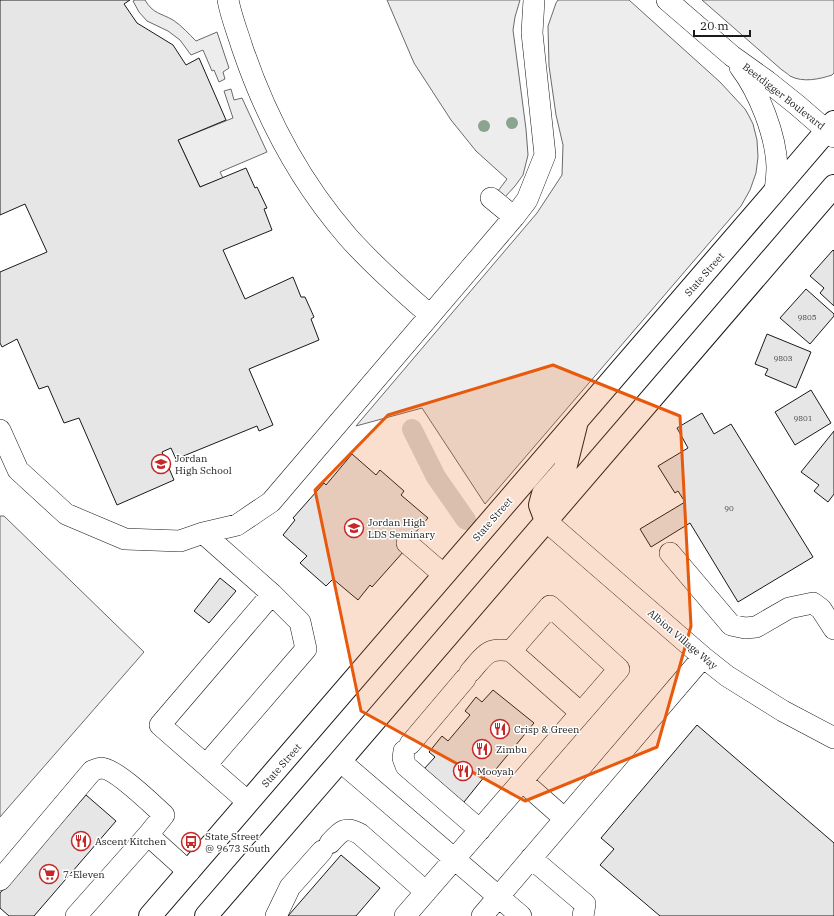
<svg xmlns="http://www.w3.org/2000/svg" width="834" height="916" font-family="'IBM Plex Serif',serif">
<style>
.green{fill:#ededed;stroke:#6a6a6a}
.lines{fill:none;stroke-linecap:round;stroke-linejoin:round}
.canal{stroke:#d7d7d7;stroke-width:20}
.building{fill:#e6e6e6;stroke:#1a1a1a}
.minor-casing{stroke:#1a1a1a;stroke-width:22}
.major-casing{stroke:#1a1a1a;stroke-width:24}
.minor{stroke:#fff;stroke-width:21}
.major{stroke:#fff;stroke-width:22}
.tree{fill:#8aa48f}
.marked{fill:#e8590c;fill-opacity:0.2;stroke:#e8590c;stroke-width:3;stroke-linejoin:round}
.labels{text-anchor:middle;stroke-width:3;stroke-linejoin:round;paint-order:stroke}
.number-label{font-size:8px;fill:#4d4d4d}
.street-label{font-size:10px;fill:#1a1a1a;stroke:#fff}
.poi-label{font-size:10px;fill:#1a1a1a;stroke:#fff;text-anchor:start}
</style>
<rect width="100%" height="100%" fill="#fff"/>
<!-- green -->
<path class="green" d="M135,0H145C153,14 161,13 173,20C182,26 189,34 196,41L217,32L229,68L223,72L225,79L219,82L214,70L212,71L203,50L191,55L180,40L168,31L147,21L139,12L133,1Z
M387,0H520L515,17L513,30L526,129L528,155L523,175L515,186L505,197L498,191L507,179L476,151L451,120L414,63Z
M558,0H629L720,82L745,109L749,116L753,124L757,140L758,157L756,173L750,190L741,206L485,504L422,408L356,426L537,213L562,175L563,145L556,115L549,66L548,26L556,3Z
M702,0H834V73L832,75C820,79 803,83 790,76C788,74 785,72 782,70Z
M231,89L234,100L242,98L267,152L220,172L223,178L200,187L178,140L233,118L224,91Z
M0,516H4L144,652L0,817Z"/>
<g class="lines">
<!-- canal -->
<path class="canal" d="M412,429L436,477L466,520"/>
</g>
<!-- building -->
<path class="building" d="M0,0H130L124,4L137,23L173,45L186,65L199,58L226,120L178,140L200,187L246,168L255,188L257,187L267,208L264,209L272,230L223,250L245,299L293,277L301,297H305L314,317L311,319L319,340L249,369L273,425L259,431L257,426L176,459L171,448L162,452L174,480L117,505L79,418L64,423L48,386L39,389L17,339L2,347L0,343V272L47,252L25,204L0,215Z
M833,250L834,251V306L820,293L824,288L810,276Z
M806,289L834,314V316L810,344L780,318Z
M767,334L811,352L796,388L765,375L768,369L755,364Z
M811,390L831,423L795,445L775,412Z
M702,413L714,434L731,424L813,557L738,602L690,523L651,547L640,529L685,502L678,491L675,493L658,466L688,448L677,428Z
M834,431V494L828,502L814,491L819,485L801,472Z
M352,454L376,475L380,470L404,491L401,495L428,518L401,549L404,551L372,587L370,585L358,600L333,579L326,586L300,563L307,556L283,535L295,520L293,518L324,483L326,485Z
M220,578L236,591L209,623L194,611Z
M493,690L534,723L492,774L489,771L460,807L424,769L435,757L429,752L442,736L448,741L470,715L465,711L476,697L482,702Z
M697,725L834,843V916H660L600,865L614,849L601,838Z
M86,795L116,821L34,916H9L0,908V893Z
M341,855L380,888L356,916H288Z"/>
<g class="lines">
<!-- minor casing -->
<g class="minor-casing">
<path id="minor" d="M228,0C231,16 237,31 242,47C265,115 300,182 348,237C373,265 401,290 430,315
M667,0L732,56L767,81L797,105L834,137
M740,67C759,92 776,135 777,167C777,175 776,183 775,191
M491,198L514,217
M0,430L18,470L66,514L125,539L180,541L203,533L237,525L271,502L514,217L527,200L545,155L532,33L534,0
M546,521L703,657L727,676L783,711L834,738
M203,533L272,594L160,725L248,802
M407,543L444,575
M670,553L731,625L745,628L756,627L789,608L813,603L821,609L834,629
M470,672C485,655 487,647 511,651
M410,744L465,679
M404,751L403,758L406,766L480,830
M340,761L521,916
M206,765L306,649L300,622L272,594
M522,781L565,819
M330,843C340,832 345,825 360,834L426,892
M531,858L585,904L583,916
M0,880L92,771C95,770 99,768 101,768C115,768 153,805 164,815L148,835
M76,916L148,835L189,872
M276,916L290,887L322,851
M405,916L619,669L550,606L511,651L581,713
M482,916L703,657"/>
</g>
<!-- major casing -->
<g class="major-casing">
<path id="major" d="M546,521L540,505L543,494L565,469L576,425
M150,916L775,191L834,122
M206,916L340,761L834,186"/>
</g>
<!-- minor -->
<use href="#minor" class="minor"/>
<!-- major -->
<use href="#major" class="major"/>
</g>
<!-- trees -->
<g class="tree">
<circle cx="512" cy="123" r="6"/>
<circle cx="484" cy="126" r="6"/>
</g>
<!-- marked area -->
<path class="marked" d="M553,365L680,416L691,626L657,747L525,801L361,711L315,490L388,415Z"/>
<!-- icons -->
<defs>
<g id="school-ring" transform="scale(1)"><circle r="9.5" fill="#fff" stroke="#c62828" stroke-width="1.5"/><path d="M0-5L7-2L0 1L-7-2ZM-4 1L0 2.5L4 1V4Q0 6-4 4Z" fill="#c62828"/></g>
<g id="restaurant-ring" transform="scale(1)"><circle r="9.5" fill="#fff" stroke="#c62828" stroke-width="1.5"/><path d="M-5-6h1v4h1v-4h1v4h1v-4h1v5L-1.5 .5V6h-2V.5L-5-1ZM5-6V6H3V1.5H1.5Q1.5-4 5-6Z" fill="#c62828"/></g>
<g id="bus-ring" transform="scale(1)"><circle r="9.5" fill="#fff" stroke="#c62828" stroke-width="1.5"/><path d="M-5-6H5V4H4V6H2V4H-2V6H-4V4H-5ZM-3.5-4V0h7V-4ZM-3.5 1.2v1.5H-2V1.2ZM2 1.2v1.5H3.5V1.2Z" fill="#c62828"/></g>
<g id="supermarket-ring" transform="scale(1)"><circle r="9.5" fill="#fff" stroke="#c62828" stroke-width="1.5"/><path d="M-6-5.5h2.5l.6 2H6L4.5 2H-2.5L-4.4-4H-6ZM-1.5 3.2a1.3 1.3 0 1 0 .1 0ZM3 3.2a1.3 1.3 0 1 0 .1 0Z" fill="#c62828"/></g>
</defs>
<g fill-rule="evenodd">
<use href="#school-ring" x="161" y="464"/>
<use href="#school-ring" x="354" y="528"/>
<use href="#restaurant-ring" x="500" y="729"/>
<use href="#restaurant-ring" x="482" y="749"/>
<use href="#restaurant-ring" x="463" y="771"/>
<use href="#restaurant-ring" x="81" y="841"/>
<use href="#bus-ring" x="191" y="842"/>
<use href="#supermarket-ring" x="49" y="874"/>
</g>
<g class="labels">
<!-- number labels -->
<g class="number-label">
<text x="807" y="320">9805</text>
<text x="783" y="361">9803</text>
<text x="803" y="421">9801</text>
<text x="729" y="511">90</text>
</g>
<!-- street labels -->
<g class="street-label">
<text transform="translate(784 96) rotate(38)" y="4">Beetdigger Boulevard</text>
<text transform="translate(704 274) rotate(-49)" y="4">State Street</text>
<text transform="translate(492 519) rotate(-49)" y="4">State Street</text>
<text transform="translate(683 639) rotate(40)" y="4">Albion Village Way</text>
<text transform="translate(281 765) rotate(-49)" y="4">State Street</text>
</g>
<!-- poi labels -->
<g class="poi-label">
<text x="175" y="462">Jordan<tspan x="175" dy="12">High School</tspan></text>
<text x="368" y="526">Jordan High<tspan x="368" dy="12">LDS Seminary</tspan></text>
<text x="514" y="733">Crisp &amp; Green</text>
<text x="496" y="753">Zimbu</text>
<text x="477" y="775">Mooyah</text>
<text x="205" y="840">State Street<tspan x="205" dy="12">@ 9673 South</tspan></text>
<text x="95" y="845">Ascent Kitchen</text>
<text x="63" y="878">7-Eleven</text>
</g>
</g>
<!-- scale -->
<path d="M694 30v6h56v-6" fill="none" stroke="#1a1a1a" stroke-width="2"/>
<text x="700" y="30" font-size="12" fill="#1a1a1a" stroke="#ffffff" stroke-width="3" paint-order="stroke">20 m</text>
</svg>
